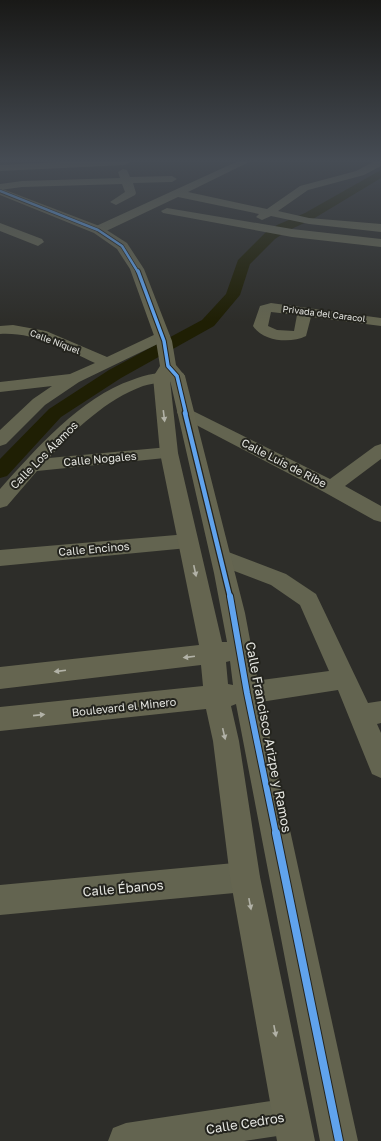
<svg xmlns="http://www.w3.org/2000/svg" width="381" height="1141" font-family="'Golos Text',sans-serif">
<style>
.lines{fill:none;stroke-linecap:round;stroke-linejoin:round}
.canal{fill:#1f1f04;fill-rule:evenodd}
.street{fill:#636450;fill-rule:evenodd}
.secondary{fill:#656550;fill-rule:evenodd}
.cycleway-far4-casing{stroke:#24241e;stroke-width:4}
.cycleway-far3-casing{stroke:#24241e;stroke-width:5.5}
.cycleway-far2-casing{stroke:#24241e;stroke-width:7}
.cycleway-far1-casing{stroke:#24241e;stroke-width:8}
.cycleway-casing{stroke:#24241e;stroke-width:10}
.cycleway-far4{stroke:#60a3ed;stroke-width:2.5}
.cycleway-far3{stroke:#60a3ed;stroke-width:3.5}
.cycleway-far2{stroke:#60a3ed;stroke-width:4.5}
.cycleway-far1{stroke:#60a3ed;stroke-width:6}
.cycleway{stroke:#60a3ed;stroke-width:8}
.oneway{fill:#b2b2a7}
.labels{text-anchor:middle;stroke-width:4;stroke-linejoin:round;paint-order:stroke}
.far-street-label{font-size:9px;fill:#e5e6e1;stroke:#24241e}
.street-label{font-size:11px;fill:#e5e6e1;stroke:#24241e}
.near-street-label{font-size:13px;fill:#e5e6e1;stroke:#24241e}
</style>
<rect width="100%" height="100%" fill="#2d2d29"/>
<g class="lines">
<!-- canal -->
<path class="canal" d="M381,170V178L313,219L287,231L275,239L250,264L240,295L214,326L121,378L61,417L7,476L0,478V459L49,409L109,370L202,320L226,294L238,260L265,233L277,225L305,213Z"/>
<!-- street -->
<path class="street" d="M61,162H130L125,165L0,171V165Z
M236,162H249L188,192L267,209L300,186L356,171L373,162H381V166L364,175L308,190L278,211L309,218L381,224V232L309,224L271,216L262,220L256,217L259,214L178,197L102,233L98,234L92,230L94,227Z
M123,169L127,170L130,177L172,176L177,179L172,182L133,183L136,193L135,195L116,205L110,202L125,192L122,184L22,187L0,190V184L22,181L120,178L118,172Z
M167,208L292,229L381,239V247L292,237L163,213L161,211Z
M0,223L42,239L44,242L38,246L0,231Z
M271,303L381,318V326L311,317L306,336C290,344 263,341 253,326L260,306ZM271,312L297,315L294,331L277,330L268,326Z
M13,325L46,331L107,357L158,333H168L170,336L168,339L79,382L45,405L6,444L0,446V430L33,399L52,386L0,392V382L70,374L95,363C64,349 35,332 0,334V326Z
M177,371L183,373L185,376L183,379C170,383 156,382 143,386C107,399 74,430 49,458L169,447L175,449L178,453L175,457L37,471L7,506L0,508V489C35,450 81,397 132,380C146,374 162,372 177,371Z
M185,407L330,479L375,446L381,444V459L345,486L381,506V522L374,520L324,492L179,416L177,412L179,408Z
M188,534L195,536L198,541L195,546L188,548L0,566V550Z
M223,550L286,574L316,594L368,703L381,701V723L377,724L381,733V778L372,774L338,690L247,704L238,701L235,693L238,685L247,682L329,671L300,605L271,585L216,564L213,558L216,552Z
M245,862L255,867L260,877L255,887L245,892L0,915V885Z
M291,1098L304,1103L309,1116L304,1129L291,1134L244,1141H108L113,1128L126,1123Z"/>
<!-- secondary -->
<path class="secondary" d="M0,188L102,227L127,243L144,269L172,341L176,365L185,376L245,613L260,693L358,1141H320L236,704L231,706L239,741L260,877L315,1141H277L230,877L213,741L206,709L0,731V707L203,686L201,665L0,689V667L199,645L160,453L153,377L160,366L156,341L130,269L117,249L94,233L0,195ZM170,380L214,573L227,642H222L178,453ZM230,661L233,685L228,684L226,662Z"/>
<!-- cycleway-far4 casing -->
<g class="cycleway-far4-casing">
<path id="cycleway-far4" d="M0,191L98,230L122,246L138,272"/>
</g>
<!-- cycleway-far3 casing -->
<g class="cycleway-far3-casing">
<path id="cycleway-far3" d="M138,271L164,341L168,366L177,376L186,414"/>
</g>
<!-- cycleway-far2 casing -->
<g class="cycleway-far2-casing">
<path id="cycleway-far2" d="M185,413L230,597"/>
</g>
<!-- cycleway-far1 casing -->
<g class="cycleway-far1-casing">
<path id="cycleway-far1" d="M230,596L247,693L276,834"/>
</g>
<!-- cycleway casing -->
<g class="cycleway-casing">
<path id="cycleway" d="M276,833L339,1141"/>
</g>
<!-- cycleway-far4 -->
<use href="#cycleway-far4" class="cycleway-far4"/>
<!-- cycleway-far3 -->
<use href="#cycleway-far3" class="cycleway-far3"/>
<!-- cycleway-far2 -->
<use href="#cycleway-far2" class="cycleway-far2"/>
<!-- cycleway-far1 -->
<use href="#cycleway-far1" class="cycleway-far1"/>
<!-- cycleway -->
<use href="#cycleway" class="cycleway"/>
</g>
<!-- one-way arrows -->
<defs><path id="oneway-solid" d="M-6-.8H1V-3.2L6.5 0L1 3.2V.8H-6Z"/></defs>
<g class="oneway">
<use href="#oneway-solid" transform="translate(164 416) rotate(83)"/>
<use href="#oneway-solid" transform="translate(195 571) rotate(78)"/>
<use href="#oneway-solid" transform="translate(189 657) rotate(173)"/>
<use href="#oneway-solid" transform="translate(60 671) rotate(173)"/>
<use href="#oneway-solid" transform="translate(39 715) rotate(-6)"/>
<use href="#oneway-solid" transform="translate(224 734) rotate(77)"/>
<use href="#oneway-solid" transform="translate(250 904) rotate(79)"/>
<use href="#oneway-solid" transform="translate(275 1031) rotate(79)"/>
</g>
<!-- sky -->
<linearGradient id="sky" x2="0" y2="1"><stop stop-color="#191917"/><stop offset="0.5" stop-color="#464c54"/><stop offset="1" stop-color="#464c54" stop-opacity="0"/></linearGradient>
<rect width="381" height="322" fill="url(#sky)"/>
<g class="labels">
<!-- far-street labels -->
<g class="far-street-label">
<text transform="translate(324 314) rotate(7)" y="3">Privada del Caracol</text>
<text transform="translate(55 342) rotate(21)" y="3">Calle Níquel</text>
</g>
<!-- street labels -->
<g class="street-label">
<text transform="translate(44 455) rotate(-45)" y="4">Calle Los Álamos</text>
<text transform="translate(100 459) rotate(-5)" y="4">Calle Nogales</text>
<text transform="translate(284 463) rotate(27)" y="4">Calle Luis de Ribe</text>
<text transform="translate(94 549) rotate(-5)" y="4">Calle Encinos</text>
<text transform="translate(124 707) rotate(-6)" y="4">Boulevard el Minero</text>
</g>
<!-- near-street labels -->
<g class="near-street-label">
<text transform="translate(269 737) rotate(79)" y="5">Calle Francisco Arizpe y Ramos</text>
<text transform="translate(123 888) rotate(-5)" y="5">Calle Ébanos</text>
<text transform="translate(245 1123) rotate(-9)" y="5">Calle Cedros</text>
</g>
</g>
</svg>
